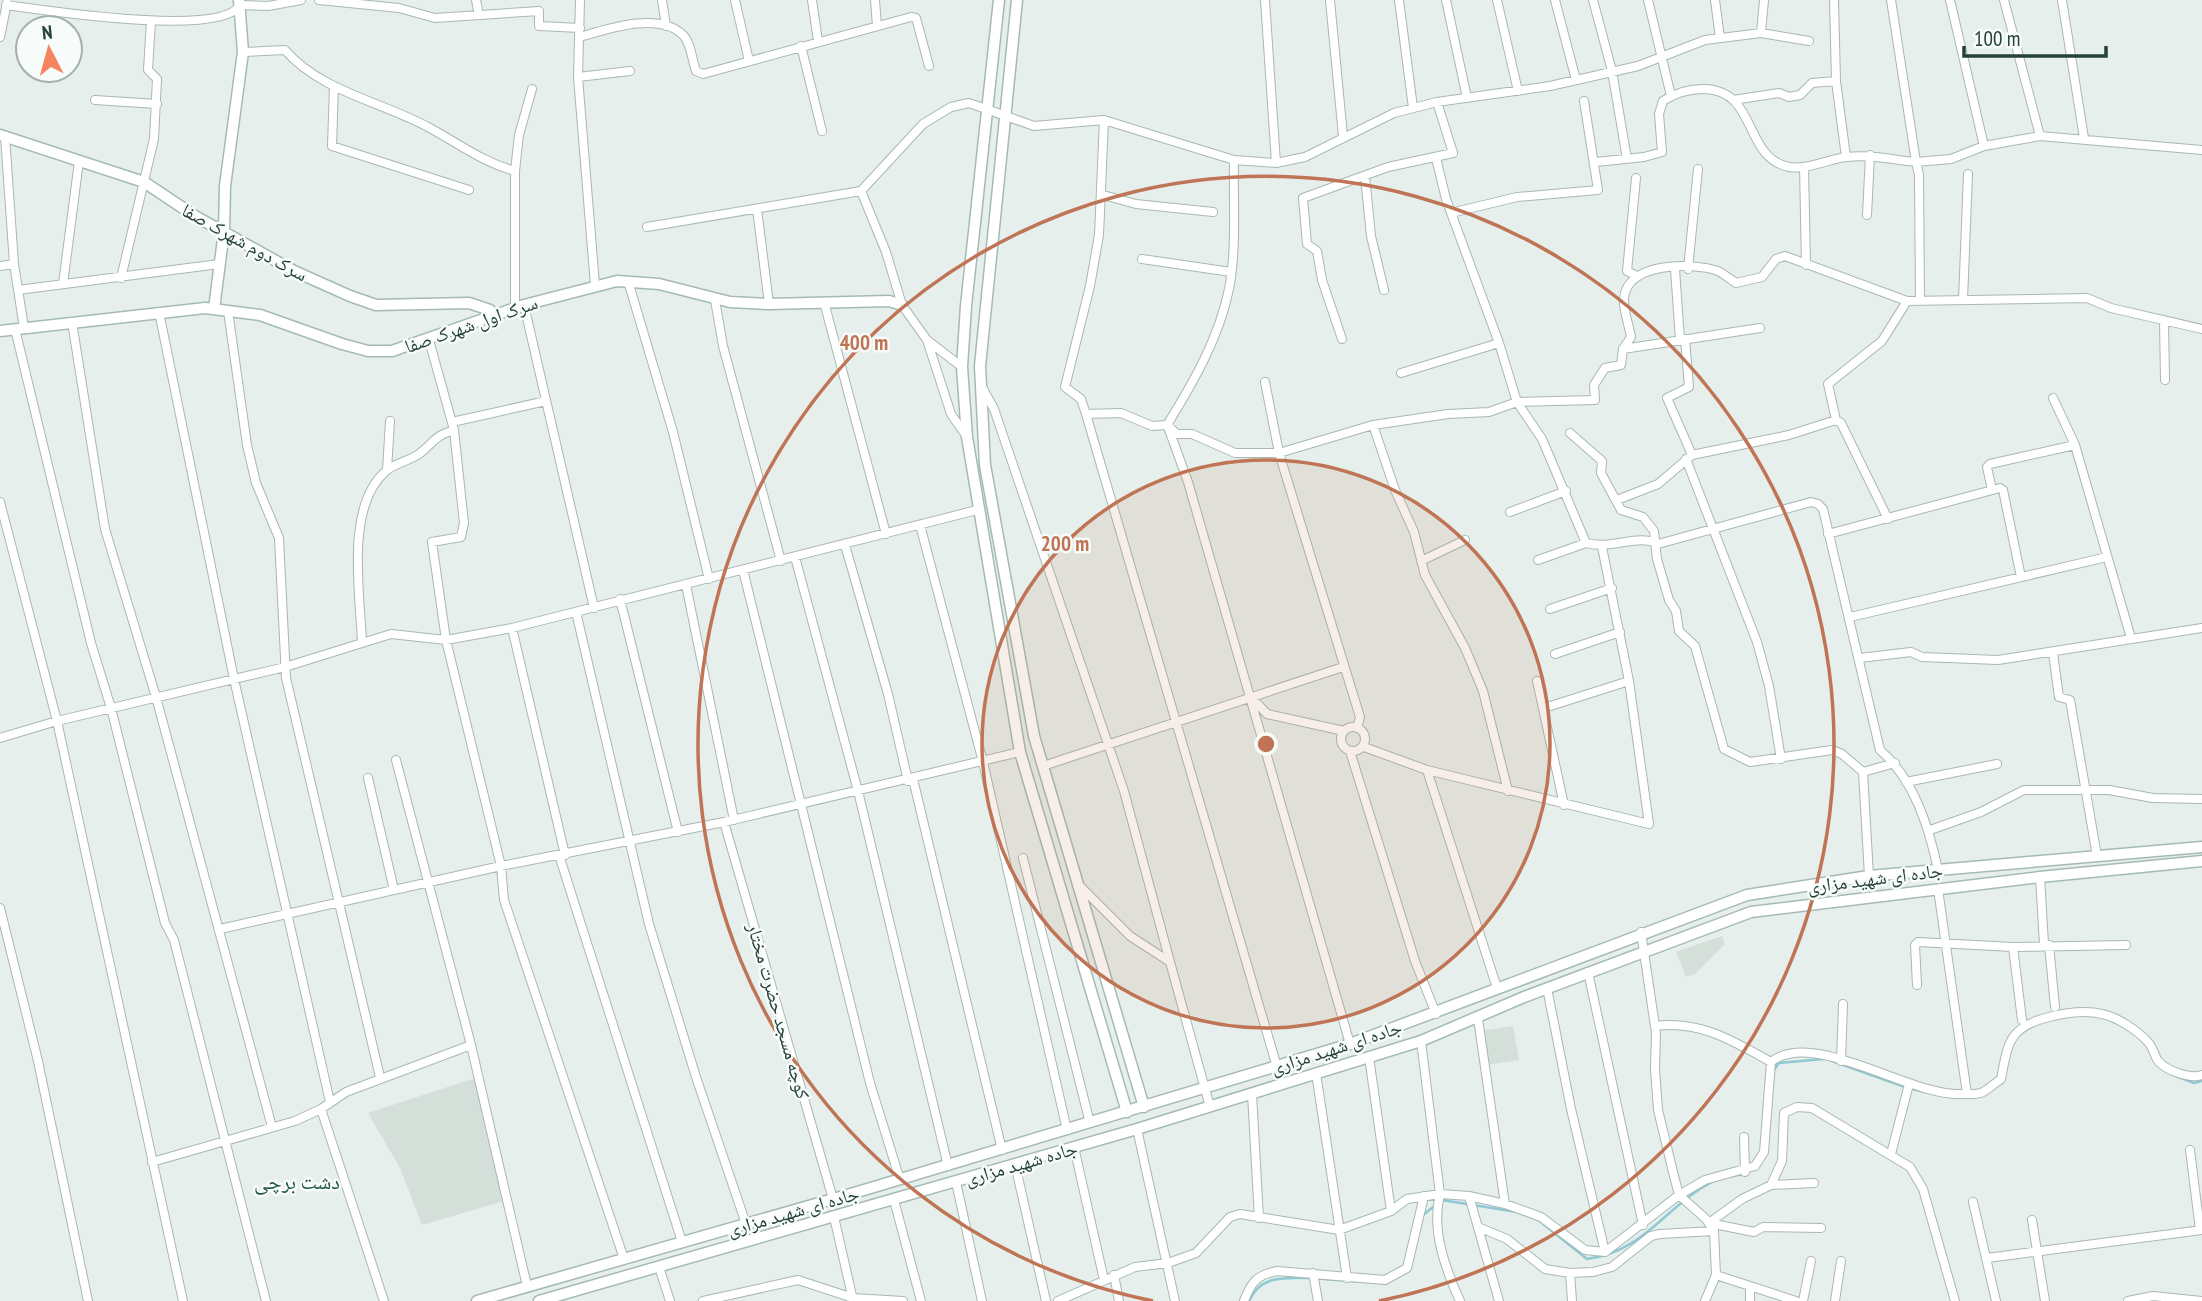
<svg xmlns="http://www.w3.org/2000/svg" width="2202" height="1301" font-family="'PT Sans Narrow','Noto Naskh Arabic',sans-serif">
<style>
.built{fill:#d4dfda}
.lines{fill:none;stroke-linecap:round;stroke-linejoin:round}
.stream{stroke:#8ec9d4;stroke-width:2.5}
.street-casing{stroke:#a8b8b2;stroke-width:10}
.secondary-casing{stroke:#a4bbb3;stroke-width:13}
.street{stroke:#fff;stroke-width:8}
.secondary{stroke:#fff;stroke-width:10}
.ring{fill:none;stroke:#c07456;stroke-width:3.5}
.labels{text-anchor:middle;stroke-width:5;stroke-linejoin:round;paint-order:stroke}
.street-label{font-size:19px;fill:#24423a;stroke:#f7fbf9}
.neighbourhood-label{font-size:21px;fill:#1f5548;stroke:#f7fbf9}
.centre{fill:#c07456;stroke:#f7fbf9;stroke-width:3.5}
.ring-label{font-size:21px;text-anchor:middle;font-weight:bold;fill:#c07456;stroke:#f7fbf9;stroke-width:5;stroke-linejoin:round;paint-order:stroke}
</style>
<rect width="100%" height="100%" fill="#e6efeb"/>
<!-- built -->
<path class="built" d="M1722,936L1725,944L1695,974L1686,977L1676,952Z
M1513,1026L1519,1060L1486,1065L1480,1031Z
M475,1078L504,1201L422,1225L400,1168L368,1113Z"/>
<g class="lines">
<!-- stream -->
<path class="stream" d="M1832,1061L1905,1087
M1774,1070L1779,1063L1823,1059
M2176,1076L2194,1083L2202,1081
M1912,1089L1942,1096
M1732,1176L1746,1174
M1442,1200L1517,1212
M1423,1215L1437,1204
M1537,1219L1587,1259C1646,1251 1665,1206 1712,1182
M1323,1279L1365,1282
M1249,1301C1262,1273 1286,1279 1312,1278"/>
<!-- street casing -->
<g class="street-casing">
<path id="street" d="M319,0L399,8L435,18L539,11V26L580,28
M476,0L479,15
M580,0L578,77L595,285
M662,0L666,26
M735,0L749,61
M812,0L818,41
M875,0L877,26
M1265,0L1276,163
M1330,0L1343,136
M1399,0L1413,108
M1446,0L1467,98
M1497,0L1518,91
M1555,0L1576,80
M1593,0L1612,71L1627,159
M1648,0L1671,96
M1715,0L1720,38
M1834,0L1836,81L1846,157
M1950,0L1984,146
M2004,0L2040,136
M2062,0L2084,138
M6,5C44,10 221,38 240,5L268,6L301,0
M1761,33L1764,0
M0,37L7,3
M580,37C607,29 659,11 683,35C691,43 692,60 696,71L703,74L911,17L916,18L929,66
M801,46L822,131
M243,52L285,50C320,91 382,102 428,127C458,143 482,162 515,171
M578,77L630,71
M334,86L332,146L469,190
M95,100L157,104
M1733,100L1779,93L1789,97L1800,95L1812,83L1836,81
M1104,120L1099,235L1090,286L1065,387L1081,399L1086,414L1277,1067
M5,136L14,264L24,328
M1436,158L1446,199L1499,343L1517,402L1542,439L1586,543C1614,550 1637,533 1658,544L1811,502L1818,504L1823,509L1880,750C1914,779 1929,827 1938,870
M1596,162L1644,157L1662,152L1659,114L1663,101C1675,93 1690,89 1704,89C1758,90 1743,158 1789,167C1808,170 1828,159 1847,157C1870,154 1893,160 1916,162L1891,0
M1804,167L1806,265
M1365,176L1371,236L1384,290
M861,191L886,252L902,305L927,340L951,414L967,437
M1103,195L1136,204L1213,212
M757,209L769,304
M1451,213L1517,197L1598,190L1584,101
M1867,215L1870,155
M647,227L861,191L923,124L951,107L969,103L1034,126L1104,120L1234,160L1276,163L1305,157L1394,113L1437,102L1550,86L1638,66L1705,40L1761,33L1809,41
M1142,259L1231,272
M0,266L14,264
M1675,269L1680,340
M1688,269L1698,169
M1635,275L1627,271L1636,178
M121,278L154,139L157,79L148,70L151,21
M628,281L673,432L709,579
M63,284L79,161
M18,290L219,264
M715,300L723,346L781,561
M1920,300L1919,175L1916,162L1951,159L1984,146L2040,136L2202,150
M1963,300L1968,174
M824,302L886,534
M524,305L594,608
M515,308V171L519,135L532,89
M228,311L247,445L256,483L279,538L286,678L380,1077
M159,312L234,679L330,1102
M72,322L105,529L156,697L272,1127
M2164,322L2165,380
M15,329L91,643L111,708L165,923L174,940L266,1301
M1342,339L1322,280L1317,251L1307,244L1303,198L1388,167L1453,153L1437,102
M1685,339L1689,387L1667,398L1692,455
M429,340L454,430L464,523L461,537L432,542L446,640L501,866L504,900L624,1259
M927,340L962,367
M1623,349L1760,328
M1401,373L1499,343
M1265,382L1279,453L1360,717L1357,728
M982,387L994,409L1124,791L1170,962
M2053,398L2075,445L2131,638
M1086,414L1121,413L1152,426L1167,425L1177,434H1192L1235,453H1279L1373,425L1448,414L1489,412L1517,402L1595,400L1594,385L1605,368L1621,365L1623,349L1631,337C1629,325 1623,310 1624,299C1626,262 1692,262 1718,271C1724,274 1731,280 1736,283L1762,277L1776,259L1785,256L1907,301L2087,298L2111,308L2202,329
M452,422L546,401
M1167,425C1193,383 1219,338 1229,289C1237,248 1233,202 1234,160
M1373,425L1395,490L1414,532L1425,575L1465,648L1483,691L1508,791
M1168,427L1188,482L1350,1044
M1570,433L1602,461L1601,473L1621,510L1643,517L1654,531L1657,559L1669,600L1676,611L1679,631L1695,646L1724,749L1750,762L1832,750L1842,754L1863,772L1869,876
M1686,459L1757,642L1769,686L1781,759
M387,470L390,421
M1992,490L1987,467L1990,464L2075,445
M1617,500L1658,484L1692,455L1789,435L1836,420
M0,502L57,721L183,1301
M1510,512L1566,491
M1888,519L1841,423L1836,420L1828,384L1882,341L1907,301
M920,525L983,762L1067,1130
M1828,534L2000,488L2003,490L2021,577
M845,545L888,694L908,781
M795,557L858,791L948,1166
M1538,560L1586,543
M1421,561L1465,540
M743,570L870,1083L900,1180
M686,585L734,820
M620,599L678,832
M1550,609L1612,588
M576,612L649,924L696,1077L746,1224
M1850,617L2107,557
M512,628L565,855
M362,642C360,593 345,506 386,471C395,463 409,461 419,454C435,442 432,437 454,430
M2053,653L2059,697L2070,700L2097,856
M1555,654L1620,632
M1860,658L1911,652L1922,657L1998,660L2202,628
M1537,681L1564,805
M1253,699L1267,714L1344,731
M1544,708L1629,681
M1341 739a12 12 0 1 1 24 0a12 12 0 1 1-24 0Z
M0,738L57,721L285,667L391,634L446,640L512,628L977,510
M1364,747L1427,770L1649,824L1629,681L1602,547
M1350,751L1415,961L1436,1014
M396,760L471,1045L527,1286
M1043,766L1343,667
M1427,770L1497,988
M1863,772L1895,763
M368,778L394,890
M913,779L1002,1150
M1906,782L1997,764
M724,822L833,1199
M1930,830L1981,812L2024,790H2109L2153,798L2202,799
M559,855L682,1242
M1023,858L1090,1123
M2040,877L2044,944
M1081,887L1130,936L1170,962L1210,1107
M1938,889L1967,1094
M0,908L38,1061L88,1301
M220,929L501,866L724,822L1020,752
M1641,932L1656,1033L1655,1069L1658,1110L1674,1176L1679,1195L1706,1219L1714,1231L1716,1275L1705,1301
M2049,945L2055,1007
M2013,947L2022,1020
M1588,972L1643,1225
M1917,985L1915,945L1918,942L2013,947L2126,945
M1547,988L1571,1109L1605,1252
M1478,1019L1505,1204
M1655,1026C1700,1020 1733,1041 1771,1062
M1421,1041L1440,1194C1431,1230 1445,1268 1460,1301
M1369,1057L1391,1211
M1841,1061L1843,1004
M1316,1073L1347,1278
M1252,1094L1259,1218
M321,1109L384,1301
M1137,1129L1175,1301
M1744,1137L1745,1172
M1074,1147L1104,1280
M2190,1150L2200,1230
M1891,1154L1909,1084
M152,1162L295,1121L321,1109L346,1092L471,1045
M1015,1164L1046,1301
M956,1182L982,1301
M1771,1185L1814,1183
M1469,1196L1499,1301
M894,1200L921,1301
M1973,1202L1996,1301
M834,1217L853,1300
M2032,1220L2045,1301
M1709,1223L1742,1199L1771,1185L1782,1161L1784,1113L1797,1107L1812,1108L1910,1167L1923,1189L1955,1301
M1709,1223L1754,1232L1763,1227L1821,1228
M1478,1227L1507,1239L1545,1269L1570,1273L1593,1272L1612,1267L1651,1236L1660,1234L1714,1231
M1987,1258L2202,1230
M659,1267L670,1301
M1313,1273L1318,1301
M1570,1273L1572,1301
M1114,1275L1119,1301
M1716,1275L1796,1301
M703,1301L798,1280L853,1298L903,1301
M1058,1301L1135,1267L1168,1263L1196,1253L1230,1217L1240,1214L1339,1230L1391,1211L1407,1199L1440,1194L1469,1196L1505,1204L1541,1217L1585,1250L1605,1252L1679,1195L1705,1180L1755,1166L1764,1152L1771,1062C1814,1028 1910,1097 1962,1094C1969,1094 1978,1095 1983,1092C1989,1089 1995,1083 2001,1079C2008,1044 2008,1027 2049,1017C2065,1013 2085,1010 2102,1014C2117,1017 2137,1030 2148,1042C2153,1047 2154,1055 2158,1061C2167,1071 2190,1079 2202,1075
M1244,1301C1251,1282 1257,1275 1277,1271L1385,1280L1407,1268L1424,1196
M1750,1301V1287
M1803,1301L1811,1261
M1835,1301L1841,1261
M2128,1301L2153,1296L2202,1301"/>
</g>
<!-- secondary casing -->
<g class="secondary-casing">
<path id="secondary" d="M999,0L966,306L962,367L967,437L1020,752L1127,1112
M1017,0L980,366L985,465L1034,736L1144,1107
M0,135L144,182L195,216L294,271L350,296L376,305L469,303L490,310L494,316
M214,309L224,231L225,186L243,52L239,0
M0,331L205,308L260,315L342,344L368,351H392L524,305L617,281L659,284L730,302L769,304L889,301L902,305
M477,1301L854,1193L1350,1044L1747,895L1869,876L2202,847
M539,1301L1137,1129L1421,1041L1524,997L1751,912L2040,877L2202,861"/>
</g>
<!-- street -->
<use href="#street" class="street"/>
<!-- secondary -->
<use href="#secondary" class="secondary"/>
</g>
<!-- distance rings -->
<circle cx="1266" cy="744" r="284" fill="#c07456" fill-opacity=".12"/>
<g class="ring">
<circle cx="1266" cy="744" r="284"/>
<path d="M1153 1301A568 568 0 1 1 1379 1301"/>
</g>
<g class="labels">
<!-- street labels -->
<g class="street-label">
<text transform="translate(245 242) rotate(29)" y="7">سرک دوم شهرک صفا</text>
<text transform="translate(471 324) rotate(-19)" y="7">سرک اول شهرک صفا</text>
<text transform="translate(1875 878) rotate(-7)" y="7">جاده ای شهید مزاری</text>
<text transform="translate(779 1011) rotate(74)" y="7">کوچه مسجد حضرت مختار</text>
<text transform="translate(1336 1047) rotate(-18)" y="7">جاده ای شهید مزاری</text>
<text transform="translate(1021 1163) rotate(-16)" y="7">جاده شهید مزاری</text>
<text transform="translate(793 1211) rotate(-16)" y="7">جاده ای شهید مزاری</text>
</g>
<!-- neighbourhood labels -->
<g class="neighbourhood-label">
<text x="297" y="1189">دشت برچی</text>
</g>
</g>
<circle cx="1266" cy="744" r="10" class="centre"/>
<g class="ring-label">
<text x="864" y="350">400 m</text>
<text x="1065" y="551">200 m</text>
</g>
<!-- north arrow -->
<g transform="translate(49 49) rotate(354)"><circle r="33" fill="#f7fbf9" stroke="#a3b1ad" stroke-width="2"/>
<path d="M0-5L12 26L0 18L-12 26Z" fill="#f4845f"/>
<text y="-10" font-size="19" font-weight="bold" text-anchor="middle" fill="#24423a">N</text>
</g>
<!-- scale -->
<path d="M1964 46v10h142v-10" fill="none" stroke="#24423a" stroke-width="3.5"/>
<text x="1974" y="46" font-size="21" fill="#24423a" stroke="#f7fbf9" stroke-width="5" paint-order="stroke">100 m</text>
</svg>
